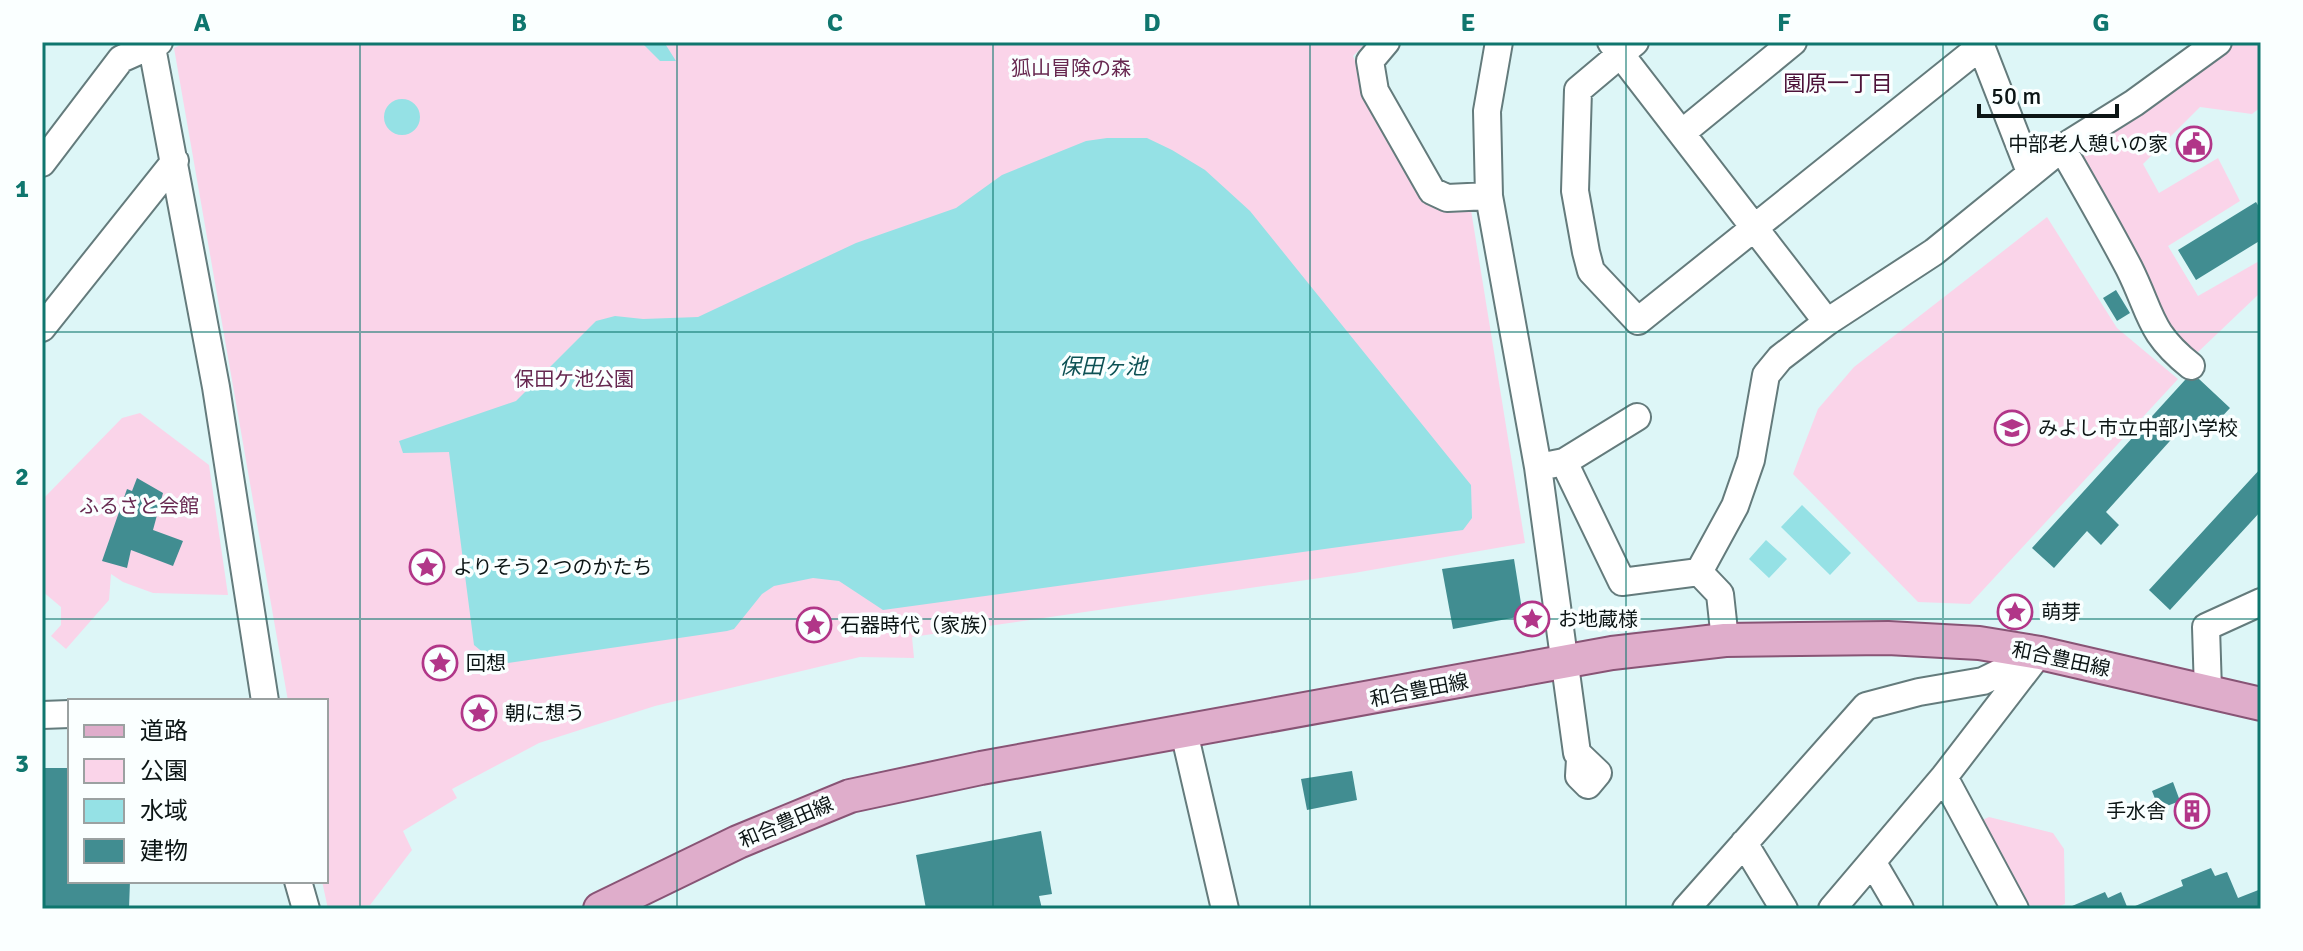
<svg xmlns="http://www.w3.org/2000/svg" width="2303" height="951" font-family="Signika,'Noto Sans JP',sans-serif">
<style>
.green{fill:#fad4e9}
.water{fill:#95e1e5}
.building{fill:#418d91}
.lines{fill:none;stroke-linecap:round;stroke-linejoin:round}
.minor-casing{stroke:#647b7c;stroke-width:30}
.major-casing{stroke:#885475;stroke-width:36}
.minor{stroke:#fff;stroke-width:26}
.major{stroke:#dfadcb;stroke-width:32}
.grid{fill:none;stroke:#0f766e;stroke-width:2;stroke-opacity:0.55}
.labels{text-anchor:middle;stroke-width:7;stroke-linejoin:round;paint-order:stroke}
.park-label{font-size:20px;fill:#672850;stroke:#faffff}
.poi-label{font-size:20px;fill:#0c1515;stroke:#faffff;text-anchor:start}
.street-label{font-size:20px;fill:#0c1515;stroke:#faffff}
.neighbourhood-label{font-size:22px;fill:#4d1239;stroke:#faffff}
.water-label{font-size:22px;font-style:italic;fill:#0d5154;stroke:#faffff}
.neatline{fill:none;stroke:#0f766e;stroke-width:3}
.grid-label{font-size:26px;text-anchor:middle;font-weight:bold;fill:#0f766e}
</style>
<rect width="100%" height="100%" fill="#ddf6f7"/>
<!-- green -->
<path class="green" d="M187,42H1363L1365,44L1353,56L1372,99L1405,156L1470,204L1525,543L1354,573L912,637L914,658L860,657L655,706L539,743L452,789L457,798L403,831L412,850L370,905L328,909L322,881H326V701H288L174,48Z
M2236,42H2261V107L2252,114L2200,107L2143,164L2159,193L2218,158L2240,201L2168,246L2198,296L2261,260V292L2198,352L2178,341L2164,322L2077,153Z
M2047,217L2117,328L2178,379L1970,604L1918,602L1793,474L1818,409L1854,367Z
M140,413L209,465L228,595L153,593L123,582L111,574L109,600L66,649L51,636L61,625V607L42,591V500L122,418Z
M1989,817L2053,833L2064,849L2065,904L2053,909H2024L1976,823Z"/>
<!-- water -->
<path class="water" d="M641,42H664L676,61H660Z
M384 117a18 18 0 1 1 36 0a18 18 0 1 1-36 0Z
M1107,138H1147L1172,150L1205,170L1250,211L1471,485L1472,518L1463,530L883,610L839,581L813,578L774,586L762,594L734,629L727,631L508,663L503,660L497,664L474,645L449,452L403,453L399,441L516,401L596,321L615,316L643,319L698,317L856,243L956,208L1002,175L1086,141Z
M1802,505L1851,553L1830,575L1781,527Z
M1766,540L1787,559L1769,578L1749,559Z"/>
<!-- building -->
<path class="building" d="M2256,202L2261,210V240L2196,280L2178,250Z
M2116,290L2130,313L2117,321L2103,298Z
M2199,379L2230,408L2203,437L2187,422L2106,512L2119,525L2101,545L2087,531L2054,568L2032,548L2185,380Z
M2261,468V511L2170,610L2149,590Z
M137,478L163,493L153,530L183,541L173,566L131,550L127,568L102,561L127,489L132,491Z
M1514,559L1523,616L1453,629L1442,569Z
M42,768H70V881H130L129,909H42Z
M1352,771L1357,800L1307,810L1301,779Z
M2173,782L2180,801L2159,809L2152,791Z
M1041,831L1052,894L1039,896L1042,909H926L916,855Z
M2211,868L2215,876L2227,872L2238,898L2261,889V909H2128L2183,886L2181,880Z
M2105,892L2108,898L2121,892L2128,909H2065Z"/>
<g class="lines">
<!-- minor casing -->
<g class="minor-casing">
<path id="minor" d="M151,42L216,387L265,701
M1386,42L1370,61L1375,91L1432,191L1447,198L1489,196
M1499,42L1487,111L1489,196L1538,467L1577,753L1598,773L1588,785L1579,776L1580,759
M1611,42L1827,322
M1635,42L1578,90L1575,191L1586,252L1591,271L1638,321L1981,46L1979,42
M1981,46L2030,172
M1683,132L1793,42
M2062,148C2085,188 2108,228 2129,268C2152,314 2148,332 2191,366
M42,163L121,59L159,42
M42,328L175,161
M1564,462L1622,582L1699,572
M1549,465L1564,462L1637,417
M1725,640L1720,594L1699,572L1735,506L1751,460L1766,375L1780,358L1827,322L1934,252L2062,148L2134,103L2218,42
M2208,691L2206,627L2261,602
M42,715L70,714
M1184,732L1225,909
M1944,777L2015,909
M1744,843L1784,909
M1873,863L1900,909
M298,881L306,909
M1686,909L1866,706L1919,692L1983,681L2040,653
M1832,909L1944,777L2034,660"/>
</g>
<!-- major casing -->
<g class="major-casing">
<path id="major" d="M600,909L738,842L850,796L981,768L1612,653L1725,640L1888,638L1979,643L2040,653L2261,704"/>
</g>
<!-- minor -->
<use href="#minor" class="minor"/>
<!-- major -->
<use href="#major" class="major"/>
</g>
<!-- grid -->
<path class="grid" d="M360,42V909M677,42V909M993,42V909M1310,42V909M1626,42V909M1943,42V909M42,332H2261M42,619H2261"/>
<!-- icons -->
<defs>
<g id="civic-ring" transform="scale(1.8)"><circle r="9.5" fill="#faffff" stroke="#b13688" stroke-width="1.5"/><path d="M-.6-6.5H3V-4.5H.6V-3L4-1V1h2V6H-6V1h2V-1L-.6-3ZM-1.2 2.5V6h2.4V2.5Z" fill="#b13688"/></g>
<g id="school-ring" transform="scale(1.8)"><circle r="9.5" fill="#faffff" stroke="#b13688" stroke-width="1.5"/><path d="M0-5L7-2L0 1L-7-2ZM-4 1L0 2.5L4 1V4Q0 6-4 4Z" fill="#b13688"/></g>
<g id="sight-ring" transform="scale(1.8)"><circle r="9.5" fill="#faffff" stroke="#b13688" stroke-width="1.5"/><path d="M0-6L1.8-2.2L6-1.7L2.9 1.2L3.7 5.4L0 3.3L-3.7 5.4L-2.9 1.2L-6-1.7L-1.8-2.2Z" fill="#b13688"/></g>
<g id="building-ring" transform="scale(1.8)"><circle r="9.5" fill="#faffff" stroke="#b13688" stroke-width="1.5"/><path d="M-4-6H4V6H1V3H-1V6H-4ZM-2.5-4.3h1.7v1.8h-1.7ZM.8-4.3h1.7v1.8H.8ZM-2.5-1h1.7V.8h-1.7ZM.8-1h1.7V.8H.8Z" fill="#b13688"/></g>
</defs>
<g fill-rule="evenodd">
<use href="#civic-ring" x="2194" y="144"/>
<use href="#school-ring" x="2012" y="428"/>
<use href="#sight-ring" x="427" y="567"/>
<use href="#sight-ring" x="2015" y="612"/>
<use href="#sight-ring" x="1532" y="619"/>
<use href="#sight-ring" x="814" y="625"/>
<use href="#sight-ring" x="440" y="663"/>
<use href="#sight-ring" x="479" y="713"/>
<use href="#building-ring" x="2192" y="811"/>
</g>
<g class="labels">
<!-- park labels -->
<g class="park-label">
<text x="1071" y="75">狐山冒険の森</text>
<text x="574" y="386">保田ケ池公園</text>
<text x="139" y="513">ふるさと会館</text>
</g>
<!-- poi labels -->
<g class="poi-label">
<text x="2168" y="151" text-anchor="end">中部老人憩いの家</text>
<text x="2038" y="435">みよし市立中部小学校</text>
<text x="453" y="574">よりそう２つのかたち</text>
<text x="2041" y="619">萌芽</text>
<text x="1558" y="626">お地蔵様</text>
<text x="840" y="632">石器時代（家族）</text>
<text x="466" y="670">回想</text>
<text x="505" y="720">朝に想う</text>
<text x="2166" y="818" text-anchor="end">手水舎</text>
</g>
<!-- street labels -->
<g class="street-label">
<text transform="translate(2061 659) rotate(12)" y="7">和合豊田線</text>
<text transform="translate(1419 690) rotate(-11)" y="7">和合豊田線</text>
<text transform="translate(786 822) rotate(-23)" y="7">和合豊田線</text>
</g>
<!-- neighbourhood labels -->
<g class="neighbourhood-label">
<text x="1838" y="91">園原一丁目</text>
</g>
<!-- water labels -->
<g class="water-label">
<text x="1103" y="374">保田ヶ池</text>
</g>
</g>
<!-- border -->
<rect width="2303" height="951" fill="none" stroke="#faffff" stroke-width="88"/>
<!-- legend -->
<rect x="68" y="699" width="260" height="184" fill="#faffff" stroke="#9ba1a1" stroke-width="2"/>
<rect x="84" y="725" width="40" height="12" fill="#dfadcb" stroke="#9ba1a1" stroke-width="2"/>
<text x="140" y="739" font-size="24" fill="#0c1515">道路</text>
<rect x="84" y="759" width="40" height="24" fill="#fad4e9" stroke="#9ba1a1" stroke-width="2"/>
<text x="140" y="779" font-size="24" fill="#0c1515">公園</text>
<rect x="84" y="799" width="40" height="24" fill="#95e1e5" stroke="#9ba1a1" stroke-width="2"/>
<text x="140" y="819" font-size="24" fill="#0c1515">水域</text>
<rect x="84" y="839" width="40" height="24" fill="#418d91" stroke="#9ba1a1" stroke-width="2"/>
<text x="140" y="859" font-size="24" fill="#0c1515">建物</text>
<!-- scale -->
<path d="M1979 104v12h138v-12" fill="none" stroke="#0c1515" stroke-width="4"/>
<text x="1991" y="104" font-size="24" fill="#0c1515" stroke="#faffff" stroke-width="6" paint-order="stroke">50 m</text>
<rect x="44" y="44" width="2215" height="863" class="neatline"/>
<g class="grid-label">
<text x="202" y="31">A</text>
<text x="519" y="31">B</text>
<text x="835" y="31">C</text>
<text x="1152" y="31">D</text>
<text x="1468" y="31">E</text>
<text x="1784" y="31">F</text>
<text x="2101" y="31">G</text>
<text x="22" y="197">1</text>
<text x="22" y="485">2</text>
<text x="22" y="772">3</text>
</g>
</svg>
